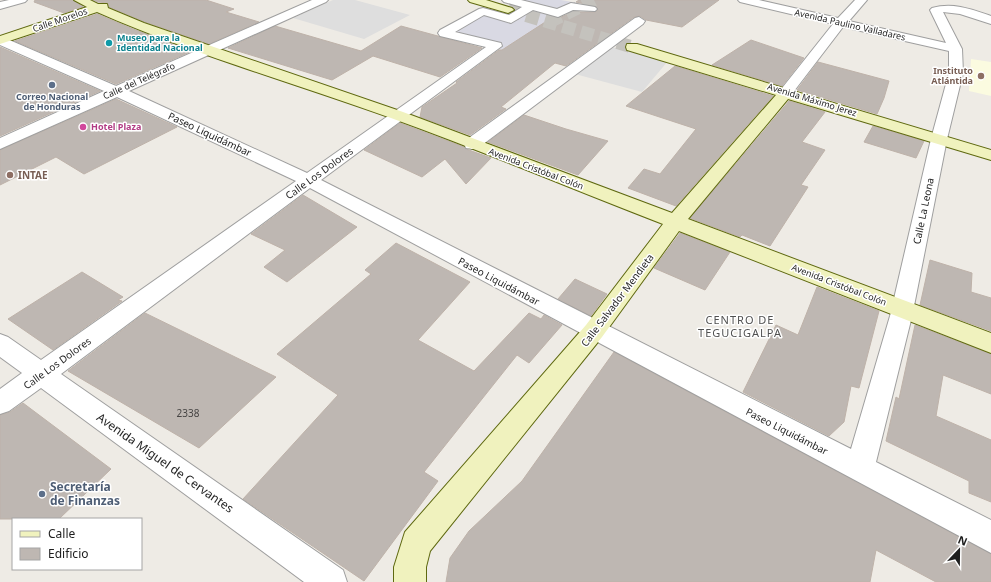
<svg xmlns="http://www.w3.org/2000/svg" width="991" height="582" font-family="'Noto Sans',sans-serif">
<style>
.education{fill:#fbfbe0}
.parking{fill:#dedede}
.plaza{fill:#d9d9e3}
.building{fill:#beb7b2;stroke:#beb2a9}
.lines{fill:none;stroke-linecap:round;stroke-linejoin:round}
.street-tunnel{stroke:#c4c2bd;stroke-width:13;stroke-dasharray:13 6;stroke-linecap:butt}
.secondary-tunnel{stroke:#c4c2bd;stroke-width:13;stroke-dasharray:13 6;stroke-linecap:butt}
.street-casing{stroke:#9f9f9f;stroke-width:2}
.secondary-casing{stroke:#5f6910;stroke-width:2}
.street{fill:#fff;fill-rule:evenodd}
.secondary{fill:#f0f2be;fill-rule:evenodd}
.culture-dot{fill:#0f9aa8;stroke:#fff;stroke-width:1.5}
.education-dot{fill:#8d6e63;stroke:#fff;stroke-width:1.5}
.service-dot{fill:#5c6f8a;stroke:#fff;stroke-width:1.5}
.hotel-dot{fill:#d1479c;stroke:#fff;stroke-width:1.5}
.labels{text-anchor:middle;stroke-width:3;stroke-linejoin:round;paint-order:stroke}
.far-street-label{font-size:9px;fill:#1e1e1e;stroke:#fff}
.far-culture-label{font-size:9px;font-weight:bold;fill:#0d838f;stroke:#fff;text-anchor:start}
.far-education-label{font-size:9px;font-weight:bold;fill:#785e54;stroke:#fff;text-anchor:end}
.far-service-label{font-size:9px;font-weight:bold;fill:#4e5e75;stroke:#fff}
.far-hotel-label{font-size:9px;font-weight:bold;fill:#b23c85;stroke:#fff;text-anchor:start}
.street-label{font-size:10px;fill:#1e1e1e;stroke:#fff}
.education-label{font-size:10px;font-weight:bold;fill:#785e54;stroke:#fff;text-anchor:start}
.near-number-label{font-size:10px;fill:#464443}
.neighbourhood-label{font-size:11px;letter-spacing:1px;fill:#515151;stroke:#fff}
.near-street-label{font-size:12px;fill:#1e1e1e;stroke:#fff}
.near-service-label{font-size:12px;font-weight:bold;fill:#4e5e75;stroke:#fff;text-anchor:start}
</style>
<rect width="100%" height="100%" fill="#eeebe5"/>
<!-- education -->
<path class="education" d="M971,59L991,62V96L969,91Z"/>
<!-- parking -->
<path class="parking" d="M333,0H355L410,15L364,39L293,18Z
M611,47L668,61L642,92L575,74Z"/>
<!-- plaza -->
<path class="plaza" d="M517,0H561L578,3L502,50L439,33L480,9L504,15L518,7L509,4Z"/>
<!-- building -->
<path class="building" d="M35,0H73L83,7L64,13L34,2Z
M93,0H206L234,9L226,12L259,22L209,44L145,22L109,7L108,3L98,2Z
M579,0H719L682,27L646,20L640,16L634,17L566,66L555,63L501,107L506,109L470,135L420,117L422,107L457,83L456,82L499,50H502L553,17L559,18L573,12H595L598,10L595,6L576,2Z
M97,14L133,29L192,51L116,84L15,41Z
M275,26L361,51L401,26L482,48L440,77L373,56L332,80L228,48Z
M751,40L804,58L782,86L712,65Z
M0,47L100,91L0,136Z
M818,62L889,81L884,98L877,114L797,90Z
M675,66L773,96L676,206L628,188L644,169L660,174L696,129L626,106Z
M116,99L177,127L84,174L56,157L0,185V150Z
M789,101L825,112L802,142L825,150L801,185L808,187L770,246L742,235L740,237L690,218Z
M524,115L566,129L608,141L578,175L488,142Z
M400,123L464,147L466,149L491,158L466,184L445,159L422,177L364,150Z
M873,126L924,141L916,158L864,142Z
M303,195L357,227L287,282L264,267L285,250L251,234Z
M680,233L730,252L705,290L654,268Z
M396,243L470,282L418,340L474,371L529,313L541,319L544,315L562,325L529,363L517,355L424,472L438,481L364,581L243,499L338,395L277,354L371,274L365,270Z
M930,260L972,273L971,292L991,298V331L920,305Z
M82,272L123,297L118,300L122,301L53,350L8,319Z
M575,279L607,294L591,316L558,299Z
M817,287L879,311L859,388L851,386L844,422L829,436L743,392L776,325L798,335Z
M145,313L276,377L199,448L68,371Z
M915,325L991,354V394L943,375L936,416L991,440V502L969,493V481L886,441L896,397L899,399Z
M614,352L991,554V582H936L876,550L870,582H446L450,558L469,531L522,481Z
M23,403L111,469L59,519H0V415L10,412Z"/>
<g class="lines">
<!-- street-tunnel -->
<path class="street-tunnel" d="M549,22L594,0"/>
<!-- secondary-tunnel -->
<path class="secondary-tunnel" d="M508,10L632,47"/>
<!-- street casing -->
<g class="street-casing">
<path id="street" d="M9,0H27L25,2L0,9V2Z
M312,0H328L326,2L129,91L307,173L486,47L440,36L438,33L440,30L479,9L483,8L509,15L522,7L504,2L502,0H521L557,9L571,3L595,7L597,9L595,11L573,10L558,17L533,10L511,23L484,15L455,32L501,43L502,46L321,180L851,449L890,316L931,139L949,73V51L843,27L791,95H781L779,92L833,24L740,2L738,0H759L838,18L855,0H867L849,21L946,43L930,10L932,8C953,2 971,9 991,16V24L960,14L943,12L962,49L963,73L947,139L912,316L876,462L991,520V553L310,188L61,374L343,570L347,582H304L41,388L9,411L0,414V389L22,373L0,357V334L8,337L41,360L296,181L117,97L0,149V138L104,91L0,45V36L116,86Z
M639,17L645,21L643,24L478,148L472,149L466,148L464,144L466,140L635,18Z"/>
</g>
<!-- secondary casing -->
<g class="secondary-casing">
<path id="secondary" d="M74,0H90L98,4H107L108,8L144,23L403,112L672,213L776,95L627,50L626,47L627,44H637L991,150V160L788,99L688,219L991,333V353L679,231L602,337L430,551L426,567V582H394V567L405,532L586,325L663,224C572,189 483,151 391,118C293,83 193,54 97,12L0,44V36L87,7Z
M468,0H486L512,8L514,10L508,13L470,2Z"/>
</g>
<!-- street -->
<use href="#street" class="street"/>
<!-- secondary -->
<use href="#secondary" class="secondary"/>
</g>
<!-- markers -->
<circle class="culture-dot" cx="109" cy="43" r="4"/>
<g class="education-dot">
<circle cx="981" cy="76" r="4"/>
<circle cx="10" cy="175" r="4"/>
</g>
<g class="service-dot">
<circle cx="52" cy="85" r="4"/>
<circle cx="42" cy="494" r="4"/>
</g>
<circle class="hotel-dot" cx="83" cy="127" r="4"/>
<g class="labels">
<!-- far-street labels -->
<g class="far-street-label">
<text transform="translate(60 20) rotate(-19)" y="3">Calle Morelos</text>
<text transform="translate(850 25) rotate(13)" y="3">Avenida Paulino Valladares</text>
<text transform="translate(139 81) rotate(-24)" y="3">Calle del Telégrafo</text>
<text transform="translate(812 100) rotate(17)" y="3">Avenida Máximo Jerez</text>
<text transform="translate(536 169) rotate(21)" y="3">Avenida Cristóbal Colón</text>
<text transform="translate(839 285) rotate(21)" y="3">Avenida Cristóbal Colón</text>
</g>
<!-- far-culture labels -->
<g class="far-culture-label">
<text x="117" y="41">Museo para la<tspan x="117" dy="10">Identidad Nacional</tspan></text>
</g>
<!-- far-education labels -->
<g class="far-education-label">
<text x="973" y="74">Instituto<tspan x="973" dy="10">Atlántida</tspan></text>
</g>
<!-- far-service labels -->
<g class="far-service-label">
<text x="52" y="100">Correo Nacional<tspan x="52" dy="10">de Honduras</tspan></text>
</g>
<!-- far-hotel labels -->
<g class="far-hotel-label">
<text x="91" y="130">Hotel Plaza</text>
</g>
<!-- street labels -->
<g class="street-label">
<text transform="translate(210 134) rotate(25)" y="4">Paseo Liquidámbar</text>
<text transform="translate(319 173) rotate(-36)" y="4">Calle Los Dolores</text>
<text transform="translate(923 211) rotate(-78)" y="4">Calle La Leona</text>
<text transform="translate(499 281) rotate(28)" y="4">Paseo Liquidámbar</text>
<text transform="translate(617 300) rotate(-53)" y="4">Calle Salvador Mendieta</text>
<text transform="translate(57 363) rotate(-36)" y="4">Calle Los Dolores</text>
<text transform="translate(787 431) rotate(27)" y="4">Paseo Liquidámbar</text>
</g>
<!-- education labels -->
<g class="education-label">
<text x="18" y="179">INTAE</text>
</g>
<!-- near-number labels -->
<g class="near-number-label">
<text x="188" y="417">2338</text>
</g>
<!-- neighbourhood labels -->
<g class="neighbourhood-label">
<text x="740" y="324">CENTRO DE<tspan x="740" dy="13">TEGUCIGALPA</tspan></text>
</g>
<!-- near-street labels -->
<g class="near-street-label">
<text transform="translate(165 463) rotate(35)" y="4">Avenida Miguel de Cervantes</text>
</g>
<!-- near-service labels -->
<g class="near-service-label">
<text x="50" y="491">Secretaría<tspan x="50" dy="14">de Finanzas</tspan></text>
</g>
</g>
<!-- legend -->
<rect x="12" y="518" width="130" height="52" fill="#ffffff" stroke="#a5a5a5"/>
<rect x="20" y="531" width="20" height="6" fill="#f0f2be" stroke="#a5a5a5"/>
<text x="48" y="538" font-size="12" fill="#1e1e1e">Calle</text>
<rect x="20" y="548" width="20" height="12" fill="#beb7b2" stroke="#a5a5a5"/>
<text x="48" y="558" font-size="12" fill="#1e1e1e">Edificio</text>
<!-- north arrow -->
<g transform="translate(959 550) rotate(22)" stroke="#ffffff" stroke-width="3" paint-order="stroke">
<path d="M0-3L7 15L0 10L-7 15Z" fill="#1e1e1e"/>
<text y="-6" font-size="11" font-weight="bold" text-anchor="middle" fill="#1e1e1e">N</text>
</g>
</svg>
